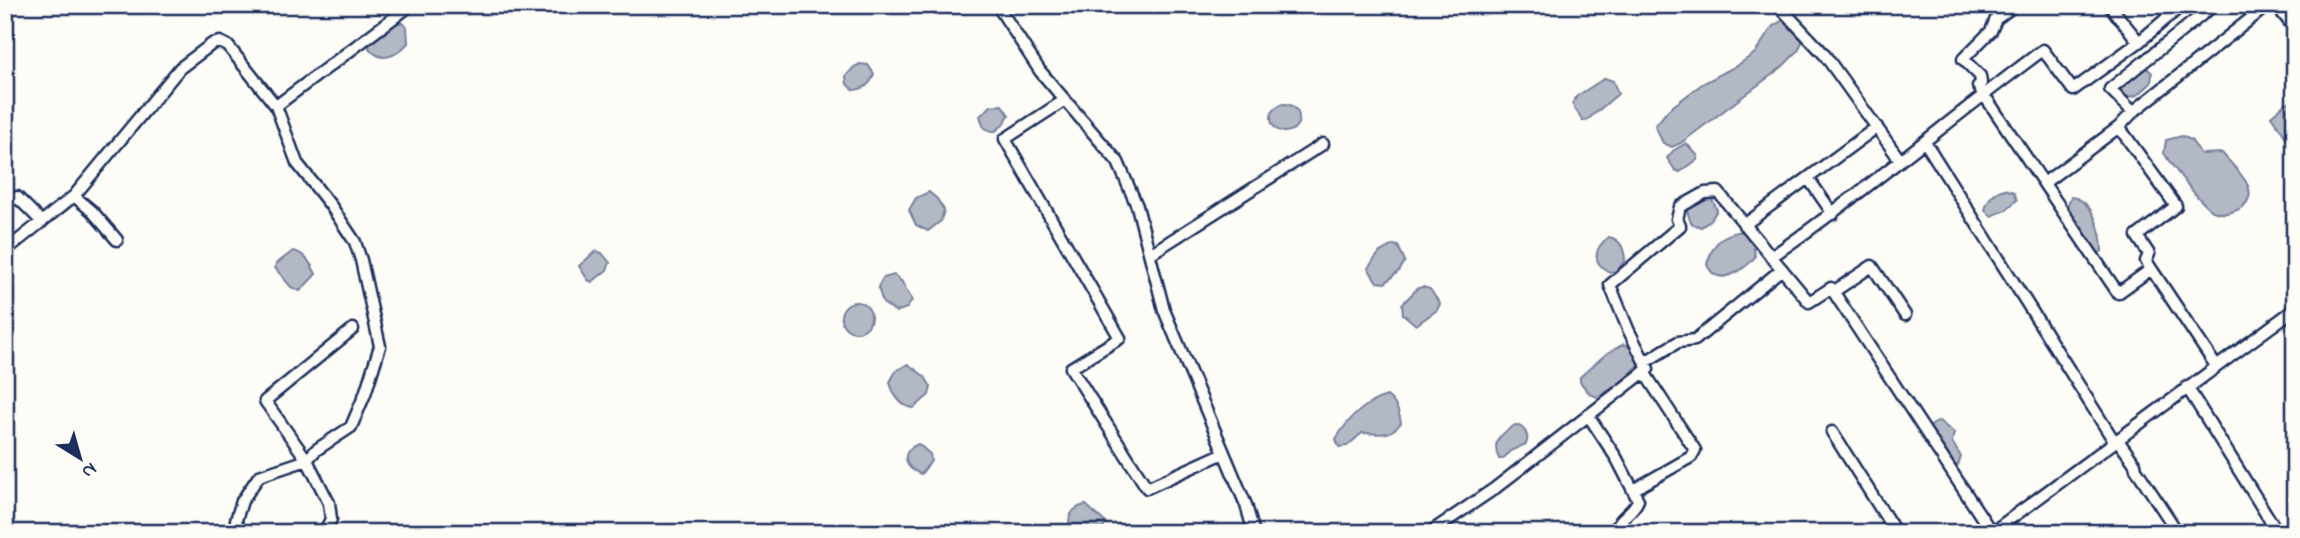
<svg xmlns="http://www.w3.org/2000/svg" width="2300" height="538" font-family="'Indie Flower',sans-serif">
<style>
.water{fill:#b3b8c5;stroke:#76819c;stroke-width:2}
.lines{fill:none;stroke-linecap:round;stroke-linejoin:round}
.minor-casing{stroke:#1b2f5e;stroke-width:15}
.minor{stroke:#fdfcf7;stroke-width:10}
</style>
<rect width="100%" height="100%" fill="#fdfcf7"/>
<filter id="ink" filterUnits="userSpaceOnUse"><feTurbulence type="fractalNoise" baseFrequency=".0143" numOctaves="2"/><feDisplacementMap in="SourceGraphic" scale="14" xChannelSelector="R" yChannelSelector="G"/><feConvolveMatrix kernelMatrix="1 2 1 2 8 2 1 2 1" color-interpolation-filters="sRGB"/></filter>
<g filter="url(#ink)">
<!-- water -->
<path class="water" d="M1785,19L1795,26L1803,40L1798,51L1782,67L1681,143L1672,147L1663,143L1655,126L1668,110L1702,84L1738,65L1755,53L1773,26Z
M397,23H403L407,27L408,43C396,56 382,64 369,48L371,41Z
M860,64L868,65L874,74C870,85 865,89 853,90L847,84L846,76L854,67Z
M2140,69H2148L2152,73L2151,83C2142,91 2134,101 2122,95C2118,82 2131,76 2140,69Z
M1605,78L1613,81L1618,94L1587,120L1583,121L1572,104L1577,96Z
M2294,102L2295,103V144L2290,143L2271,116L2286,103Z
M1271 118a14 14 0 1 1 28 0a14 14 0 1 1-28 0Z
M1002,105L1009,115L1003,125L994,132L984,128L980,116L991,106Z
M2182,136L2191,140L2201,154L2222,153C2235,169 2266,193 2239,209C2231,213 2222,215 2213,211C2202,205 2171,165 2164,153L2166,140Z
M1686,143L1698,156L1697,160L1680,172L1675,170L1667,158L1673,151Z
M2005,189L2014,192L2017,200L2006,210L1991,216L1985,210C1988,198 1993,192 2005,189Z
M929,192L937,199L944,210L941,221L928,231L916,225L909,210L916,198Z
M1706,197L1712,199L1717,210L1711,220L1701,227L1691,223L1687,211L1695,202Z
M2071,197C2093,199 2102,232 2102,251L2098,254L2080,231L2067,206Z
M1744,231L1753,240L1755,257C1748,266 1726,283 1714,274C1712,273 1707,266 1707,264C1713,244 1721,233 1744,231Z
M1609,237C1621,240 1624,248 1625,260L1617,271L1609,272C1591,262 1594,248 1609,237Z
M1393,245L1398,246L1405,261L1400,270L1385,283L1377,282L1368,268L1380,252Z
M293,251C305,253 311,264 316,274L300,291L291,287L275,268L276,264Z
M596,251L602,253L610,263L607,270L592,282L588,280L579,266Z
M894,275L902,282L912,300L907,308L896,312L883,303L878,287L883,278Z
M1423,287L1430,289L1440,304L1437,310L1416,325L1403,314L1402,304L1418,288Z
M841 317a15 15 0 1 1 30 0a15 15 0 1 1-30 0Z
M1624,344C1633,349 1638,355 1638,366L1618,385L1597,397L1590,394L1580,382V377L1606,354Z
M908,364L925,377L931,387L929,395L914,408C901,407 893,395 890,382L896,371Z
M1387,396C1396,403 1399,411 1401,423C1389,438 1379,433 1362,433L1347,446L1339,447L1336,439C1347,420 1365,402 1387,396Z
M1939,421L1954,433L1952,442L1961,457L1958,465L1952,468L1927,428Z
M1515,425C1524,426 1530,436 1526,444L1510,451L1503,459H1499C1491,441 1500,435 1515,425Z
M918,444L930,454L931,461L921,474C904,468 899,452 918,444Z
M1086,505L1106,523L1100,533H1074C1064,520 1071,507 1086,505Z"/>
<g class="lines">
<!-- minor casing -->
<g class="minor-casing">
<path id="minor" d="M997,5L1040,71L1118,162L1137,206L1164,310L1246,505L1254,533
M1778,5L1824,54L1900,160
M2015,5L1996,19L1991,31L1963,59L1980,76L1981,83L1978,86L2118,293L2150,270
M2276,5L2295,29
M2139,42L2182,5
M1065,100L1005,139L1120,338L1071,368L1147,488L1224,453
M276,106L411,5
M2133,112L2110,89L2214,5
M2119,127L2176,206L2137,236L2149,254L2146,261L2216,366
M1925,142L2114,441
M1808,178L1877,127
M2044,183L2119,127L2133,112L2268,5
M74,196L92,211L117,240
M5,203L17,197L42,222
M1744,225L1808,178L1833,214
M5,251L74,196L180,68L212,44L220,42L228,46L276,106L297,163L331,206L355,242L361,260L380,346L365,394L351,427L316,450L307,460L329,503L331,519L324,533
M1150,254L1323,144
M1771,257C1865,192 1951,118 2043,50L2073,90L2139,42L2109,5
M1833,292L1872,266L1905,315
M1645,362L1678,342L1695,340L1782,269
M2187,387L2278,533
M1588,415L1617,459L1638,500C1632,515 1619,515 1615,533
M1832,432L1896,533
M2117,439L2135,464L2136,469L2178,533
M1633,490L1691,457L1695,450L1644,372
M239,533L236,520L242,501L259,476L307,460L265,401L353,329
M1429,533L1494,489L1648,369L1628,329L1610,285L1680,226L1677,219L1680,207L1705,193L1718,192L1809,302L1831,288L1992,533
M1991,533L2295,309"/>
</g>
<!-- minor -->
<use href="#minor" class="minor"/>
</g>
</g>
<!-- margin -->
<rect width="2300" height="538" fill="none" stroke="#fdfcf7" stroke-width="28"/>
<rect x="14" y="14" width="2272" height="510" fill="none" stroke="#1b2f5e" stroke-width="2.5" filter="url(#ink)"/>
<!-- north arrow -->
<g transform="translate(80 458) rotate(143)" stroke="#fdfcf7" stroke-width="5" paint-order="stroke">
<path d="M0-5L12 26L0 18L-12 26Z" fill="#1b2f5e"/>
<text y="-10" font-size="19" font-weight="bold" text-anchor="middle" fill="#1b2f5e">N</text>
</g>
</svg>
